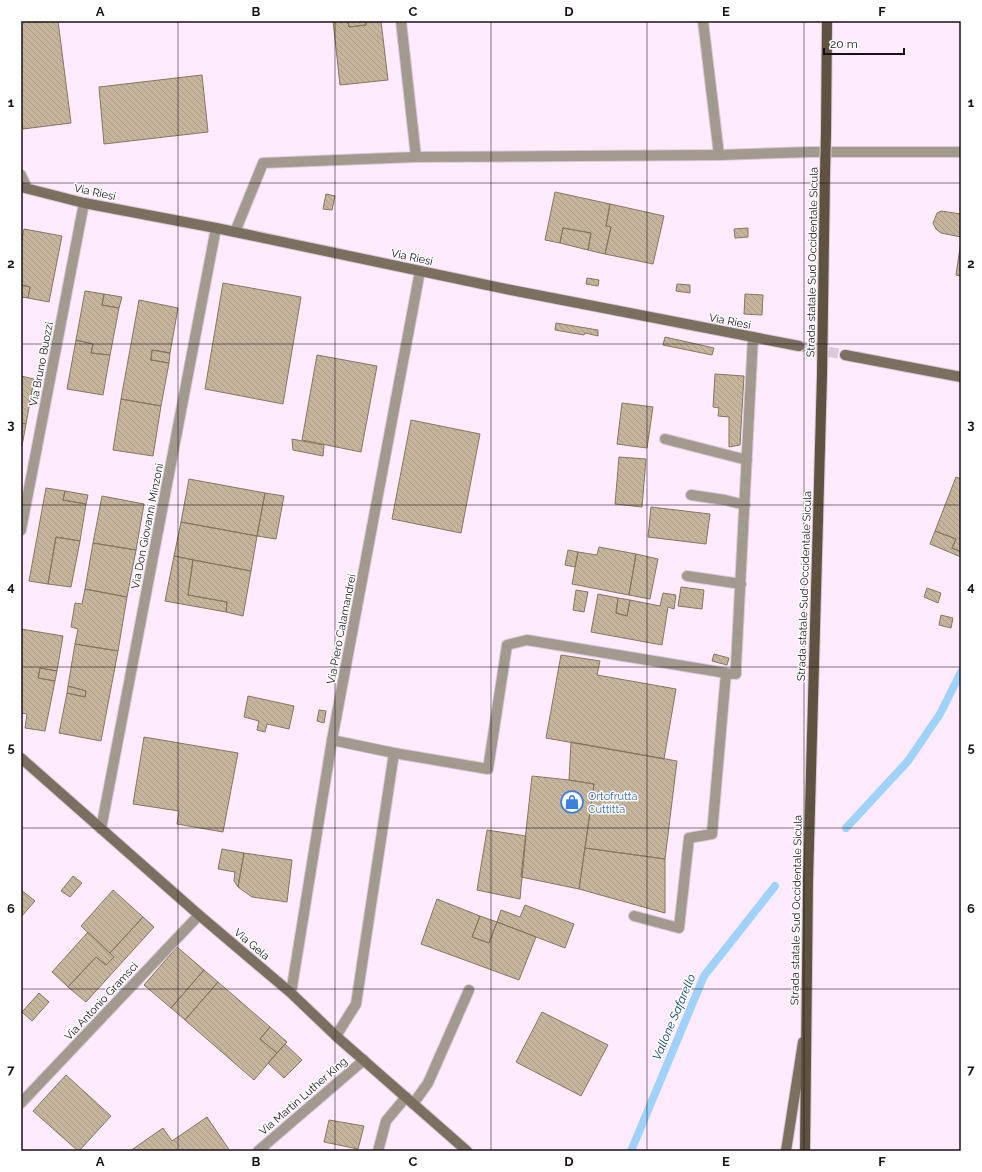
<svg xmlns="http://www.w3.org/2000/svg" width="982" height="1172" font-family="Raleway,sans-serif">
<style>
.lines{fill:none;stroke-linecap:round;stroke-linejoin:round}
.stream{stroke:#9ed2f8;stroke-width:8}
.building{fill:url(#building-back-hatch);stroke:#86765f}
.secondary-tunnel{stroke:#dccadb;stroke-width:10;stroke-dasharray:10 5;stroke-linecap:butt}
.service-casing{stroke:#dac8d8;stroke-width:12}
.minor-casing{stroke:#dac8d8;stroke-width:12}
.secondary-casing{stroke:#dac8d8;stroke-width:12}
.primary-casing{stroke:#dac8d8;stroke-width:12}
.service{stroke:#a2998f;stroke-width:10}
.minor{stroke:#a2998f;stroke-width:10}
.secondary{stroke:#7b6f60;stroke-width:10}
.primary{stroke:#605240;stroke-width:10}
.primary-bridge-casing{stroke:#dac8d8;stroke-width:12;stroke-linecap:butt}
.primary-bridge{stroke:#605240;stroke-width:10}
.grid{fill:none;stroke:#181018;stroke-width:1;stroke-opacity:0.55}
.labels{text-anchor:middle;stroke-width:3;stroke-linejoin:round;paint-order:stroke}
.street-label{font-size:11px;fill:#181018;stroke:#fff}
.shop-label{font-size:11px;fill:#366cbe;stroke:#fff;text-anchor:start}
.water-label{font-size:12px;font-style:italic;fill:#004266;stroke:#fff}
.neatline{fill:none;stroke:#181018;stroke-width:1.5}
.grid-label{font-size:13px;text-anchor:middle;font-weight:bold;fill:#181018}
</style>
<defs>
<pattern id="building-back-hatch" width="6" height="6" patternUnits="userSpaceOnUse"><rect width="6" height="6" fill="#c6b59c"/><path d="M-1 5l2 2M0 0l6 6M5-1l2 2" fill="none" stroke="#a99b86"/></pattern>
</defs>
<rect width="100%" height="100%" fill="#ffebfd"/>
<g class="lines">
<!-- stream -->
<path class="stream" d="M846,828L908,761L940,714L961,672
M631,1151L704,976L775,886"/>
</g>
<!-- building -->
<path class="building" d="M21,21H58L71,123L23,129L21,117Z
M333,21H348L349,27L366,25V21H381L388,80L340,85Z
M348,21H366V25L349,27Z
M202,75L208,132L104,144L99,87Z
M555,192L610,204L606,226L611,227L605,254L588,250L591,233L563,228L560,243L545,240Z
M326,194L335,196L332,210L323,209Z
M610,204L664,216L653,264L605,254L611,227L606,226Z
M941,211L961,214V237L941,233L936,229L933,223L937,213Z
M563,228L591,233L588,250L560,243Z
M748,228V237L735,238L734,229Z
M24,229L62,236L49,302L28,298L30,287L21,285L22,278H21V243Z
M961,241V276L956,275Z
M587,278L599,280L598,286L586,284Z
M223,283L301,297L283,404L205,389Z
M677,284L690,285V293L676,291Z
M21,285L30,287L28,298L21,297Z
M85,291L104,294L102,305L119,308L110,355L91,353L93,344L76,340Z
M104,294L122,297L119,308L102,305Z
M745,294L763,295L762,315L744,314Z
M139,300L178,308L170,353L152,350L151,360L169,363L161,406L121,399Z
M556,323L598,330V336L585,333L584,335L555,330Z
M665,337L714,348L712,355L663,345Z
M76,340L93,344L91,353L110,355L103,395L67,389Z
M152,350L170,353L169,363L151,360Z
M317,355L377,366L361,452L302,440Z
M715,374L744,376L740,445L729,447V417L718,416L719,408L713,407Z
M21,376L34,379L26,424L21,423Z
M121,399L161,406L153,456L113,450Z
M622,403L653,407L647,448L617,444Z
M411,420L480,434L461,533L392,519Z
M21,423L26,424L22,446H21Z
M292,439L324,445L323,456L293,450Z
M619,457L646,459L642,507L615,504Z
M956,477L961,479V552L952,548L956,539L935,531Z
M189,479L265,493L257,536L181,522Z
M46,488L65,491L63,500L86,504L80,541L56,537L48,584L29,581Z
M65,491L88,495L86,504L63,500Z
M265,493L284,496L276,539L257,536Z
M102,496L144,504L136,550L93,543Z
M651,507L710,514L706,544L648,537Z
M181,522L257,536L251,571L174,556Z
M935,531L956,539L952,548L961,552V557L930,544Z
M56,537L80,541L71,587L48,584Z
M93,543L136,550L127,597L85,589Z
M599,547L636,554L629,595L572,584L578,552L597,555Z
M568,550L578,552L575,567L565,565Z
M636,554L658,559L650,599L629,595Z
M174,556L193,560L188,595L227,602L226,612L165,601Z
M193,560L251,571L243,616L226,612L227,602L188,595Z
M681,587L704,590L702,609L678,606Z
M927,588L941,593L938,603L924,597Z
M85,589L127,597L118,651L75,644L78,629L71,627L75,603L82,604Z
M576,590L588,592L584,612L573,610Z
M663,593L676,595L674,609L668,607L662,645L591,632L598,594L618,598L616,613L627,616L630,600L660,606Z
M618,598L630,600L627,616L616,613Z
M941,615L953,618L951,628L939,625Z
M21,629L63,636L57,671L40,668L38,678L55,681L45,731L25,728L27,714L21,713Z
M75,644L118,651L101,741L59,733L67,693L85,697L86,691L68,686Z
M714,654L729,658L727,665L712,661Z
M561,655L600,661L597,675L676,689L664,759L546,738Z
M40,668L57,671L55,681L38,678Z
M68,686L86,691L85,697L67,693Z
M248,696L294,706L289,729L267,724L265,732L257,730L259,721L244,717Z
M319,710L326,711L324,723L317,721Z
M144,737L238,753L223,832L177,824L179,811L133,804Z
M571,742L677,761L665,859L585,848L594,784L569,780Z
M532,776L569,780L594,784L579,889L521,877Z
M487,830L526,836L520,899L477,890Z
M585,848L665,859V913L579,889Z
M222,849L244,853L238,887L234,881L235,872L218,869Z
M244,853L292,860L287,902L252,897L238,887Z
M73,876L82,883L70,897L61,891Z
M21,890L35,901L21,917Z
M113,890L143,917L110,953L81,926Z
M437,899L480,916L472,937L489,943L497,922L536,937L519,980L421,944Z
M525,905L574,924L565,948L497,922L501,910L520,917Z
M480,916L497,922L489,943L472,937Z
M143,917L154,927L86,1002L68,987L96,957L106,965L114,957L110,953Z
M88,932L114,957L106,965L96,957L68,987L52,972Z
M177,947L204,970L171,1008L144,985Z
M204,970L218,982L185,1020L171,1008Z
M218,982L270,1027L260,1039L277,1053L254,1080L185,1020Z
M39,993L49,1002L32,1021L22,1012Z
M542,1012L608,1045L581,1096L516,1062Z
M270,1027L287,1042L277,1053L260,1039Z
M285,1044L302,1060L284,1078L268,1063Z
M66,1075L111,1116L79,1151H78L33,1111Z
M207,1117L230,1151H130L163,1128L172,1141Z
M329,1120L364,1126L358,1149L324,1142Z"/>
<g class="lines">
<!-- secondary-tunnel -->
<path class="secondary-tunnel" d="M799,346L845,355"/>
<!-- service casing -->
<g class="service-casing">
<path id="service" d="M703,21L719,155L811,152H961
M665,439L747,460
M691,495L725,500L745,505
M687,576L741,584
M726,673L736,674V666L753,337
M332,740L394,753
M336,1036L356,1004L394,753L488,769L507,645L527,640L726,673L712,834L689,838L679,928L634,916
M413,1104L428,1083L469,990
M378,1151L386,1121L406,1097"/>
</g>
<!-- minor casing -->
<g class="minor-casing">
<path id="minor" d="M401,21L416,157
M21,175L27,188
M235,232L263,163L416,157L719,155
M21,530L84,203
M101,829L216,228
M291,993L332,740L420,271
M21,1103L199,915
M258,1151L364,1060"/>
</g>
<!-- secondary casing -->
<g class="secondary-casing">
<path id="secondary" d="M21,187L84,203L216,228L511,290L799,346
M845,355L961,377
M21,758L199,915L291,993L336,1036L467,1151
M786,1151L803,1042"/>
</g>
<!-- primary casing -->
<g class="primary-casing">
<path id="primary" d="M826,133L827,21
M805,1151L808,881L822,375L825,174"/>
</g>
<!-- service -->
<use href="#service" class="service"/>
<!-- minor -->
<use href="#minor" class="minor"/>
<!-- secondary -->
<use href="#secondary" class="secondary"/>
<!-- primary -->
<use href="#primary" class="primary"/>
<!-- primary-bridge casing -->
<g class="primary-bridge-casing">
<path id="primary-bridge" d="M825,174L826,133"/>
</g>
<!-- primary-bridge -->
<use href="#primary-bridge" class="primary-bridge"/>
</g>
<!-- grid -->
<path class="grid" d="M178,21V1151M335,21V1151M491,21V1151M647,21V1151M804,21V1151M21,183H961M21,344H961M21,505H961M21,667H961M21,828H961M21,989H961"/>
<!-- icons -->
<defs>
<g id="shop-ring" transform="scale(1.15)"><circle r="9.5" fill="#fff" stroke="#3f7fe0" stroke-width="1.5"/><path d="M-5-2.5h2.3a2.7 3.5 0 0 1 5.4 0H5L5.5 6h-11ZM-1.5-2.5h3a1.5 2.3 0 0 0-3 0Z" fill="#3f7fe0"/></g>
</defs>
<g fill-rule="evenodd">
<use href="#shop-ring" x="572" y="802"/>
</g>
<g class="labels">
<!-- street labels -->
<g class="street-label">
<text transform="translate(95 192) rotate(12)" y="4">Via Riesi</text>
<text transform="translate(412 257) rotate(12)" y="4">Via Riesi</text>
<text transform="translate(812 262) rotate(-89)" y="4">Strada statale Sud Occidentale Sicula</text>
<text transform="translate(730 321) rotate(11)" y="4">Via Riesi</text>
<text transform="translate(41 364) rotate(-79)" y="4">Via Bruno Buozzi</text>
<text transform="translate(147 526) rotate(-79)" y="4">Via Don Giovanni Minzoni</text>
<text transform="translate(804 586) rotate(-88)" y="4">Strada statale Sud Occidentale Sicula</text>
<text transform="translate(341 629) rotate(-79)" y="4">Via Piero Calamandrei</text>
<text transform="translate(796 910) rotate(-89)" y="4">Strada statale Sud Occidentale Sicula</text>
<text transform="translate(252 944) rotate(40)" y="4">Via Gela</text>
<text transform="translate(101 1001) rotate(-47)" y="4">Via Antonio Gramsci</text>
<text transform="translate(303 1096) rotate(-41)" y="4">Via Martin Luther King</text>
</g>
<!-- shop labels -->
<g class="shop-label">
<text x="588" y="800">Ortofrutta<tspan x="588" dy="13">Cuttitta</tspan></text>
</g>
<!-- water labels -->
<g class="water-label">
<text transform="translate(674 1017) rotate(-67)" y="4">Vallone Safarello</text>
</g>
</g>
<!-- border -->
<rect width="982" height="1172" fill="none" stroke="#ffffff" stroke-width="44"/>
<!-- scale -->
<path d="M824 48v6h80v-6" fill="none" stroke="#181018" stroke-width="2"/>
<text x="830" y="48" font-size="12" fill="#181018" stroke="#ffffff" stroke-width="3" paint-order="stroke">20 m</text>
<rect x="22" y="22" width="938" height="1128" class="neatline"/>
<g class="grid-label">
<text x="100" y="16">A</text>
<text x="256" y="16">B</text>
<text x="413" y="16">C</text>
<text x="569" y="16">D</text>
<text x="726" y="16">E</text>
<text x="882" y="16">F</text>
<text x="11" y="107">1</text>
<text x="971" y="107">1</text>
<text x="11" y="268">2</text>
<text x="971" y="268">2</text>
<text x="11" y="429">3</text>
<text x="971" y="429">3</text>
<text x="11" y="591">4</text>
<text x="971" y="591">4</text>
<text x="11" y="752">5</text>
<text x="971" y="752">5</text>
<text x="11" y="913">6</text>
<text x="971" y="913">6</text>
<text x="11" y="1074">7</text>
<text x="971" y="1074">7</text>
<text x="100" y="1166">A</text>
<text x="256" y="1166">B</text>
<text x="413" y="1166">C</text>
<text x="569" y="1166">D</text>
<text x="726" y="1166">E</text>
<text x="882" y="1166">F</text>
</g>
</svg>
